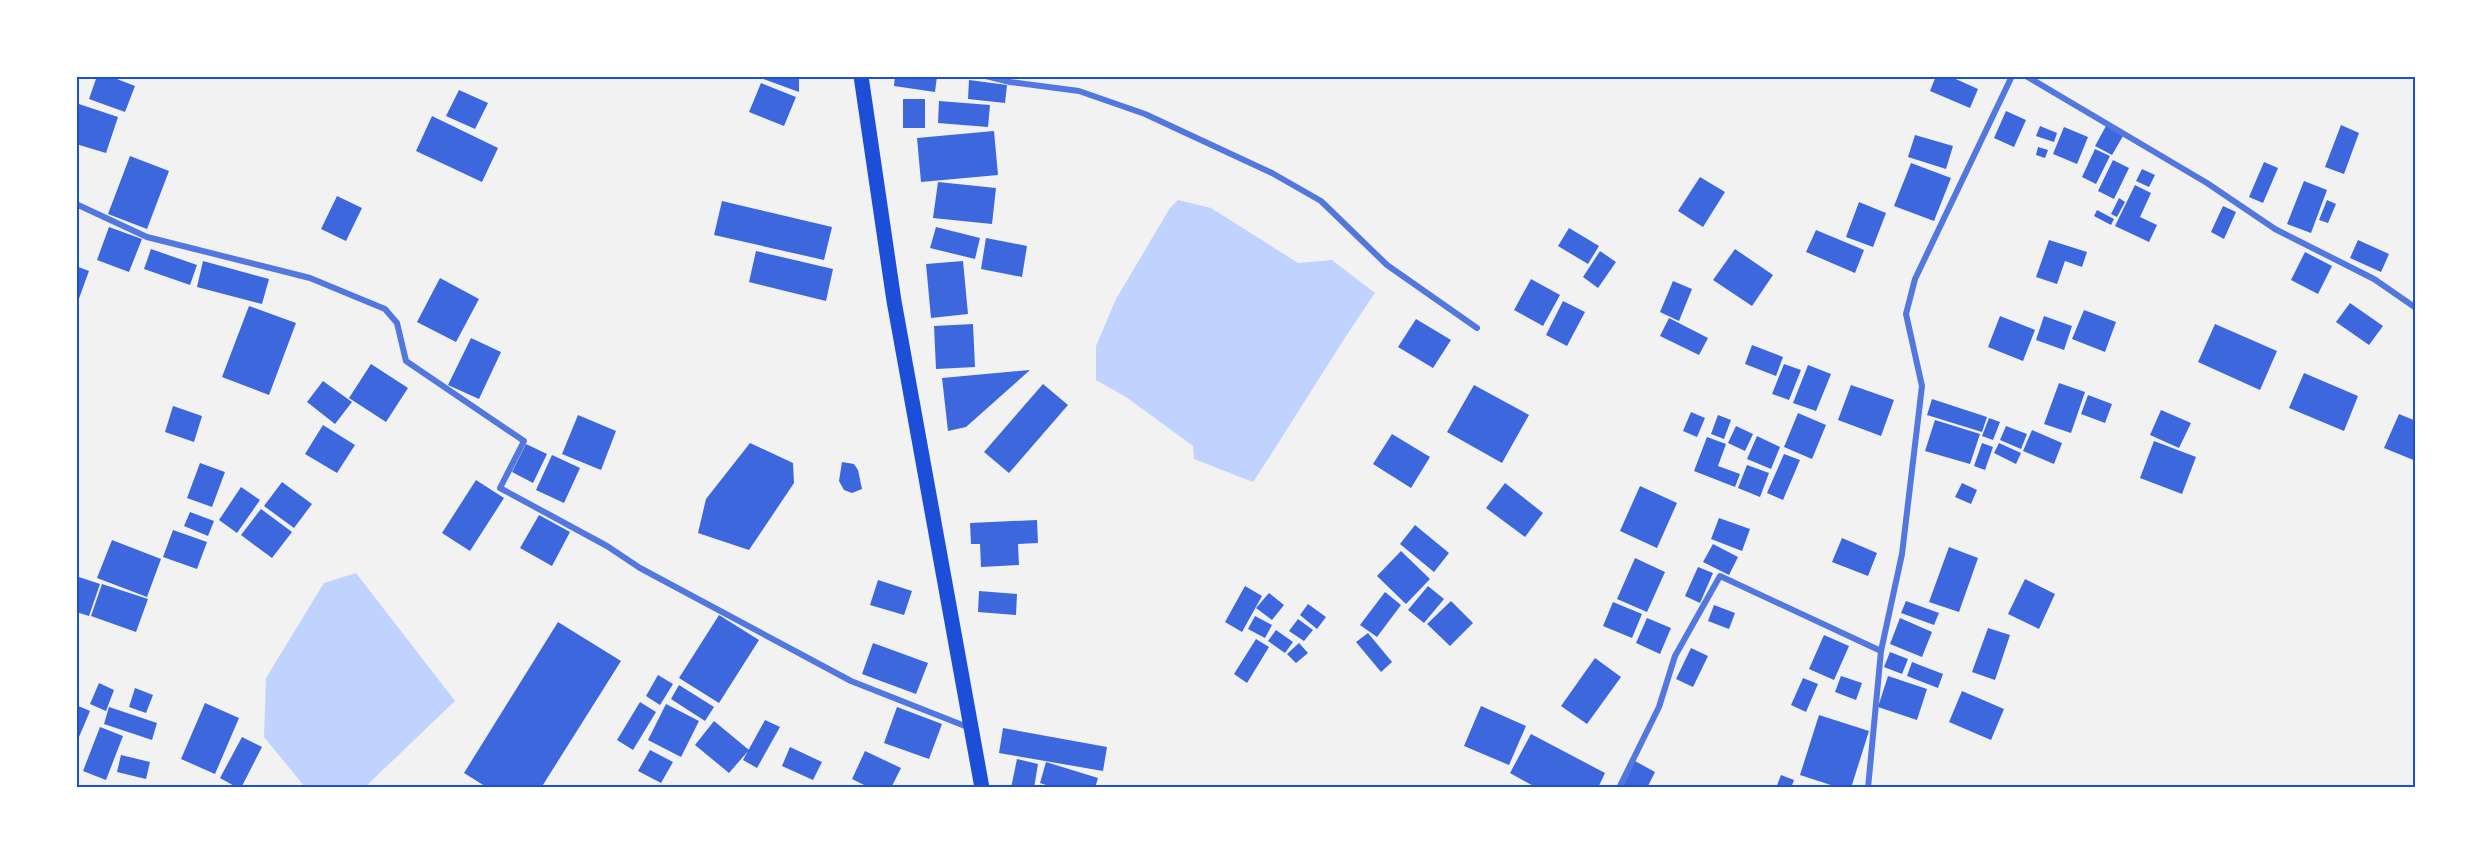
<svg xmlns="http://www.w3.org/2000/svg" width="2492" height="864" font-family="Quicksand,sans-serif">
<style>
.water{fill:#bfd3fe}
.building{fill:#3d67dc}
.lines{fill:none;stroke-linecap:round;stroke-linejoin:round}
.minor{stroke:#5277de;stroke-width:6}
.primary{stroke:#1d4ed8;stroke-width:15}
.neatline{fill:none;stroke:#1d4ed8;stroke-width:2}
</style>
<rect width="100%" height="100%" fill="#f2f2f2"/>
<!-- water -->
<path class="water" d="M1178,200L1211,208L1298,263L1332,260L1375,293C1332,355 1295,419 1253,482L1194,459L1193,446L1126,397L1096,380V346L1116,299L1170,208Z
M356,573L455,701L365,787H305L264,737L266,678L324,583Z"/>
<!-- building -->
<path class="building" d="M97,76H109L135,86L125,112L89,99Z
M799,76V92L758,77V76Z
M895,76H937L935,92L894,86Z
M1936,76H1949L1978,89L1970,108L1930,91Z
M969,80L1007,85L1005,103L968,99Z
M761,83L796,97L784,126L749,112Z
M459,90L488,103L475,129L446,116Z
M903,99H925V128H903Z
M939,101L990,105L988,127L938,123Z
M76,103L118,117L106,153L76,144Z
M2006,111L2026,120L2014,147L1994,138Z
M432,116L498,148L482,182L416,151Z
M2341,125L2359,133L2344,174L2325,167Z
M2040,126L2057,133L2054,142L2036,136Z
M2106,126L2123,136L2112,155L2095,146Z
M2064,127L2088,137L2077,164L2053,154Z
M994,131L998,175L921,182L917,138Z
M1915,135L1953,146L1946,169L1908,157Z
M2038,147L2048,150L2045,158L2036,155Z
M2095,149L2110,156L2096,184L2082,177Z
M130,156L169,171L147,229L108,214Z
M2113,160L2129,168L2114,199L2098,191Z
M2264,162L2278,168L2263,203L2249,197Z
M1911,163L1951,178L1934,221L1894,206Z
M2142,169L2155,175L2149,187L2136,181Z
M1700,177L1725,192L1703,227L1678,211Z
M2304,181L2327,190L2311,233L2287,224Z
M938,182L996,188L992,224L933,218Z
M2135,185L2151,193L2140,217L2157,225L2149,242L2115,226Z
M337,196L362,208L346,241L321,229Z
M2119,198L2125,202L2117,217L2111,214Z
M2327,200L2336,204L2328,223L2319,220Z
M722,201L832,227L824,260L714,235Z
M1859,202L1886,213L1873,247L1846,237Z
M2223,206L2236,212L2224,239L2211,232Z
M2097,210L2114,219L2111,225L2094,216Z
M109,227L142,239L129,272L97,260Z
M936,227L980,238L975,259L930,248Z
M1569,228L1599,246L1588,264L1558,246Z
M1816,230L1864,250L1855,273L1806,252Z
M986,238L1027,246L1022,277L981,269Z
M2049,240L2087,252L2082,267L2065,261L2057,284L2036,277Z
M2358,240L2389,254L2381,272L2350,258Z
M151,249L197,265L190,285L144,269Z
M1735,249L1773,275L1752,306L1713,280Z
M756,251L833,269L826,301L749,282Z
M1600,251L1616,262L1598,288L1583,277Z
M2305,252L2332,266L2318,294L2291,280Z
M203,261L269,279L262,304L197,287Z
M963,261L968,314L931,318L926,264Z
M76,266L89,271L77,304L76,303Z
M440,278L479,299L456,342L417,322Z
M1531,279L1560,295L1543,326L1514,310Z
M1673,281L1692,289L1679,321L1660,312Z
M1563,301L1585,312L1567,346L1546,335Z
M2350,303L2383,326L2369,345L2336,322Z
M249,306L296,323L269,395L222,377Z
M2084,310L2116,322L2105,352L2072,339Z
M2000,316L2035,330L2023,361L1988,347Z
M2044,316L2072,326L2064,350L2036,340Z
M1669,318L1708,338L1699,355L1660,336Z
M1416,319L1451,340L1433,368L1398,347Z
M973,324L975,367L936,369L934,326Z
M2215,324L2277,351L2260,390L2198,362Z
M471,338L501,352L479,399L448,385Z
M1752,345L1783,357L1776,376L1745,364Z
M371,364L408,388L386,422L349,398Z
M1784,364L1801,370L1789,400L1772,394Z
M1808,365L1831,374L1816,411L1793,403Z
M1030,370L966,427L948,431L942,378Z
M2304,373L2358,396L2344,431L2289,408Z
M323,381L352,402L335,424L307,402Z
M2059,383L2085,392L2071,433L2044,424Z
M1043,384L1068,405L1009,473L984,452Z
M1474,385L1529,415L1502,463L1447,432Z
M1851,385L1894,400L1881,436L1838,420Z
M2088,395L2112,404L2105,423L2081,414Z
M1932,399L1987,417L1982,432L1927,415Z
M173,406L202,416L194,442L165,432Z
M2161,410L2191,423L2179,448L2150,435Z
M1691,412L1705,418L1697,437L1683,431Z
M1798,413L1826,425L1812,459L1784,447Z
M2399,414L2416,421V461L2384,448Z
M578,415L616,431L601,470L562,454Z
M1718,415L1731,420L1724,439L1711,434Z
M1989,418L2000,422L1993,440L1982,436Z
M1935,420L1980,434L1970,464L1925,451Z
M323,425L355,445L337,473L305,454Z
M1736,426L1753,434L1745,451L1728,443Z
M2006,426L2027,434L2021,449L2000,440Z
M2032,430L2062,443L2054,464L2023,451Z
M1392,434L1430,457L1411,488L1373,464Z
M1757,436L1780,447L1771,469L1747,459Z
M1707,437L1726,444L1718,466L1740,474L1735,487L1694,471Z
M2154,441L2196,457L2182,494L2140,478Z
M750,443L793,463L794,483L749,550L698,533L706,499Z
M1982,443L1993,447L1985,470L1974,466Z
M1999,443L2021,453L2016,464L1994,453Z
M526,444L547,454L533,483L512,472Z
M1784,454L1800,460L1783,500L1767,493Z
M552,455L580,468L564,503L536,490Z
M842,462L854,464L858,470L862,489L852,493L844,490L839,481Z
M200,463L225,472L212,507L187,498Z
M1747,465L1769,473L1760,497L1738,488Z
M476,480L504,498L470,551L442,533Z
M282,482L312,504L294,528L264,506Z
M1505,483L1543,513L1525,537L1486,508Z
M1962,483L1977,490L1971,504L1955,497Z
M1640,486L1677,503L1657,548L1620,531Z
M241,487L260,500L237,533L219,520Z
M261,509L292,532L272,558L241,535Z
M190,512L214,521L208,536L184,526Z
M539,515L570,532L552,566L520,548Z
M1719,518L1750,529L1742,551L1711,539Z
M1037,520L1038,543L1018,544L1019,565L981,567L980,544H971L970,523Z
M1415,525L1449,553L1434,572L1400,544Z
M173,530L207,542L197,569L163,557Z
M1842,538L1877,553L1868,576L1832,562Z
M112,540L161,559L147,597L97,578Z
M1713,544L1738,557L1729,575L1703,562Z
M1949,547L1978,558L1959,612L1929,602Z
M1401,551L1430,579L1406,604L1377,576Z
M1635,558L1665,572L1647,612L1617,599Z
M1698,567L1713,573L1700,603L1685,596Z
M76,576L100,584L89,616L76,612Z
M2025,579L2055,594L2039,629L2008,614Z
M878,580L912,591L904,615L870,605Z
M102,584L148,599L136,632L91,616Z
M1245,586L1262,596L1242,632L1225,622Z
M1428,586L1444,599L1424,623L1408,610Z
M979,591L1017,594L1016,615L978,612Z
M1385,592L1401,605L1377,637L1360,625Z
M1269,593L1284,605L1272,620L1256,608Z
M1451,601L1473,623L1450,646L1427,624Z
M1906,601L1939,613L1934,625L1901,613Z
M1613,602L1642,614L1632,638L1603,626Z
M1308,604L1326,617L1317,629L1300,615Z
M1714,605L1735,613L1729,629L1708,621Z
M719,615L759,640L719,703L679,678Z
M1255,616L1272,625L1265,638L1248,629Z
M1647,618L1671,628L1660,654L1636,643Z
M1900,618L1932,632L1922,657L1890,644Z
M1298,619L1313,630L1304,641L1289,631Z
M558,622L621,661L541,788H488L464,773Z
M1988,628L2010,635L1995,680L1972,672Z
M1276,630L1293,642L1285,653L1268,641Z
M1368,633L1392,662L1381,672L1356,642Z
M1824,635L1849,646L1834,680L1809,669Z
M1256,639L1269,647L1247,683L1234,674Z
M873,643L928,663L916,694L862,674Z
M1299,643L1308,653L1296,663L1287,654Z
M1691,648L1708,656L1693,687L1676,679Z
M1890,652L1908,659L1902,674L1884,667Z
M1595,658L1621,677L1587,724L1561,706Z
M1912,662L1943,674L1938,688L1907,676Z
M658,675L673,684L660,705L646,696Z
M1841,676L1862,683L1856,700L1835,692Z
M1888,676L1927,689L1917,720L1878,707Z
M1803,678L1818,684L1806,712L1791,705Z
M99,683L114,690L106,711L90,704Z
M679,685L714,707L705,721L671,699Z
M135,688L153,695L146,713L129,707Z
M1962,691L2004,709L1991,740L1949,722Z
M640,702L656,712L633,750L617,740Z
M205,703L239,718L215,774L181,759Z
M666,704L699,721L681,757L648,740Z
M76,705L90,711L79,737L76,736Z
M1481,706L1526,726L1509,765L1464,746Z
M109,707L157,723L152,740L104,724Z
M897,707L942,724L929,759L884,743Z
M1819,715L1869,731L1851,788H1840L1800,775Z
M765,720L780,727L757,768L743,760Z
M714,721L749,750L729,773L695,745Z
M100,727L123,736L106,780L83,771Z
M1003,728L1107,747L1103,771L999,753Z
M1531,734L1605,773L1598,788H1537L1510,773Z
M242,737L262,747L241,788H238L220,778Z
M790,747L822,762L813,780L782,766Z
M650,750L673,762L661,783L638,771Z
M865,751L901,768L891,788H870L852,779Z
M121,755L150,762L146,779L117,772Z
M1017,759L1038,764L1034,788H1011Z
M1635,761L1655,772L1647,788H1622Z
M1046,762L1098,778L1095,788H1055L1040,783Z
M1781,775L1794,780L1791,788H1776Z"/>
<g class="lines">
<!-- minor -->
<path class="minor" d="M986,76L1010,82L1079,91L1145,114L1272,173L1321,201L1387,265L1477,328
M2026,76L2207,183L2275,229L2374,279L2416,308
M76,204L147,237L310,278L385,309L397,323L406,361L524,441L500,488L607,546L640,568L851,681L970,728
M1619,788L1659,707L1675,656L1720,576L1881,651
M1868,788L1881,651L1902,554L1922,386L1906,314L1915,279L2012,76"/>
<!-- primary -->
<path class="primary" d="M861,76L894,301L982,788"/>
</g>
<!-- border -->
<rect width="2492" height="864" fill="none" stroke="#ffffff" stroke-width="156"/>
<rect x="78" y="78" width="2336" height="708" class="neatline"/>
</svg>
